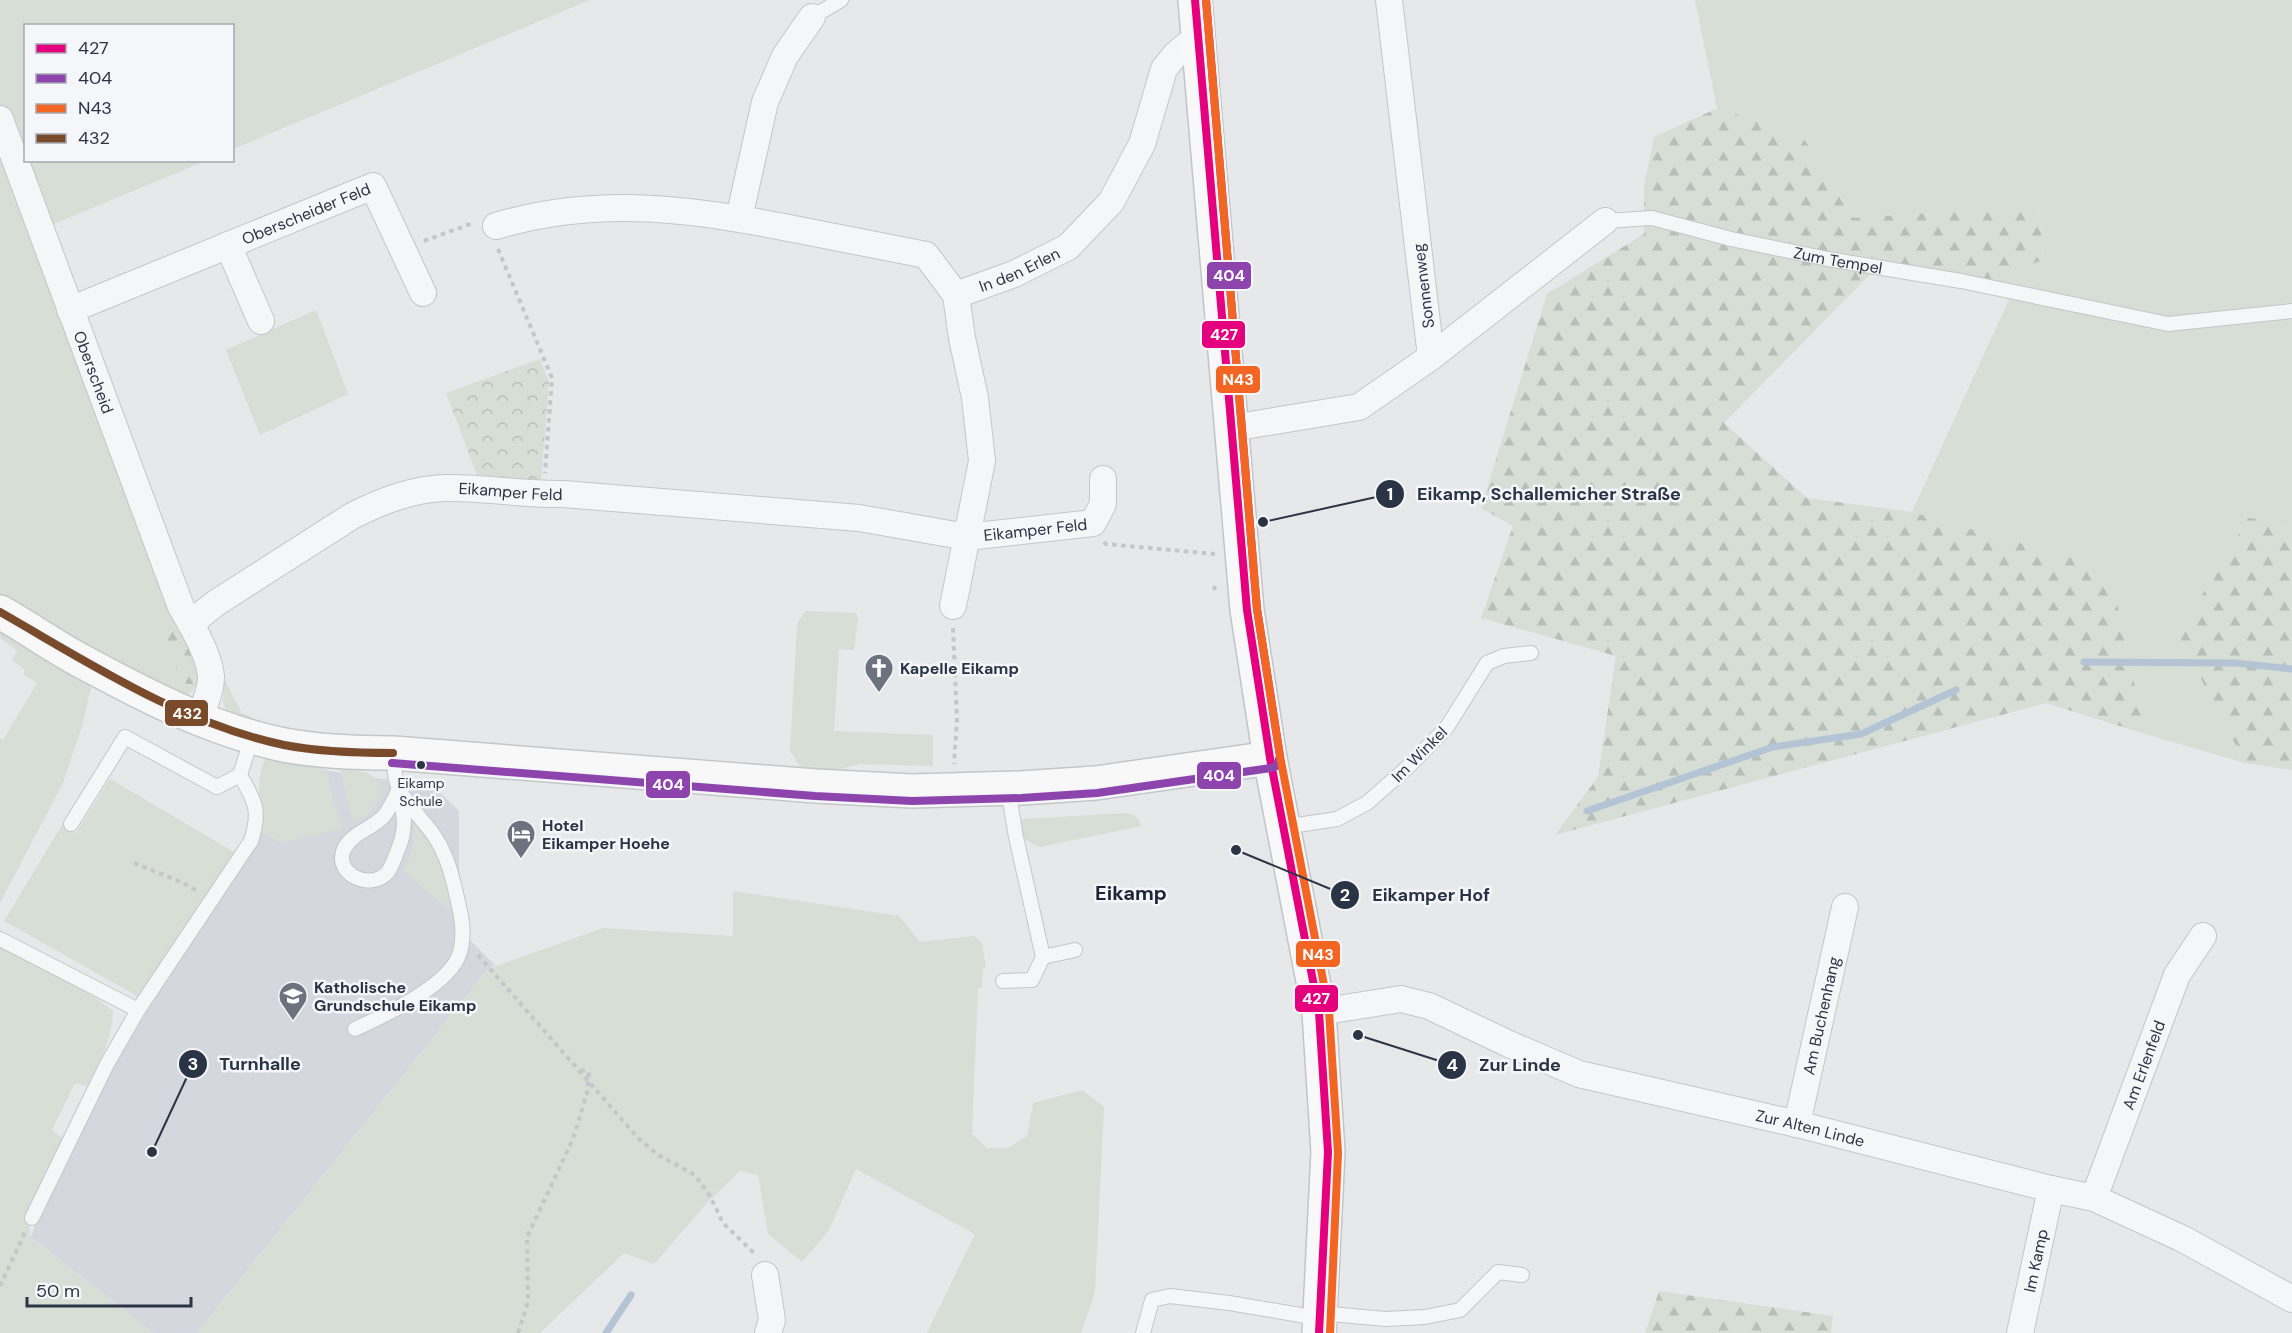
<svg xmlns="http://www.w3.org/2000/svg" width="2292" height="1333" font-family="'DM Sans',sans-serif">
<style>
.built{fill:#d4d7dd}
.grass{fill:#d6ded6}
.forest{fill:url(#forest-firs)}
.park{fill:url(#park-crowns)}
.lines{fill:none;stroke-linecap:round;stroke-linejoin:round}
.stream{stroke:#b4c4d5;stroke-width:7}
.lane-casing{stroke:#c4c6c8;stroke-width:16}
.street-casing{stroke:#c4c6c8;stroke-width:28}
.secondary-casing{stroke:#c4c6c8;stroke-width:36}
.primary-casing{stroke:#c2c5c8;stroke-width:36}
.path{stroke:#c5c6ca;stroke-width:4;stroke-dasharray:4.5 4.5;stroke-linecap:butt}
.lane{stroke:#f5f6f7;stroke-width:14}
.street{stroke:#f5f6f7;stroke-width:26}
.secondary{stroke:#f8f8f8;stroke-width:33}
.primary{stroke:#f8f8f8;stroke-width:33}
.bus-1-casing{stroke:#f4f6f9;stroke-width:12}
.bus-2-casing{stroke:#f4f6f9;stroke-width:12}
.bus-3-casing{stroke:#f4f6f9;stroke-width:12}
.bus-4-casing{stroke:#f4f6f9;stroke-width:12}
.bus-1{stroke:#e5007d;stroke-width:8}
.bus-2{stroke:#8e44ad;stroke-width:8}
.bus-3{stroke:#f26522;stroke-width:8}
.bus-4{stroke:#7a4b2a;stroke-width:8}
.bus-dot{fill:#2b3445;stroke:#f4f6f9;stroke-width:2}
.labels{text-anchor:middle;stroke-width:5;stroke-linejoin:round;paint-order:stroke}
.bus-label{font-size:14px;fill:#2b3445;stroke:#f4f6f9}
.street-label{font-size:16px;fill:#2b3445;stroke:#f4f6f9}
.poi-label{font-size:16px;font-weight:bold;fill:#2b3445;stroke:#f4f6f9;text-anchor:start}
.quarter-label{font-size:20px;font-weight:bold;fill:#1d2536;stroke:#f4f6f9}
.leader{fill:none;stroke:#2b3445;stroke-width:2}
.callout-dot{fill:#2b3445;stroke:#f4f6f9;stroke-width:2}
.mark-label{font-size:18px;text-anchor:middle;font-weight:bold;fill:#fff}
.callout-label{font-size:18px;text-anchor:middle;font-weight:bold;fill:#2b3445;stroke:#f4f6f9;stroke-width:5;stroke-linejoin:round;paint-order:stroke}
.line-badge{stroke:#f4f6f9;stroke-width:2}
.badge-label{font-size:16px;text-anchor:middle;font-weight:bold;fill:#fff}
</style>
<defs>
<pattern id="forest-firs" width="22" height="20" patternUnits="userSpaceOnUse" patternTransform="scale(1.5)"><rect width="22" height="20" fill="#d6ded6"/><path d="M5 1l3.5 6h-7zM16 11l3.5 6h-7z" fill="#b8bfb9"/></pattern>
<pattern id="park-crowns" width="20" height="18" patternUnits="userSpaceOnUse" patternTransform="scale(1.5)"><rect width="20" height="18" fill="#d6ded6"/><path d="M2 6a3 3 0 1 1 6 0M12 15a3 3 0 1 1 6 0" fill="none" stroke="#b8bfb9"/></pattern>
</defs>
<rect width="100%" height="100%" fill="#e6e8ea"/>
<!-- built -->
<path class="built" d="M296,766L416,784L427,780L459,811V870L468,921L469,939L495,965L488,969L197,1333H154L31,1237L41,1207L108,1075L177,962L256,843L261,833L265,813Z"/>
<!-- grass -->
<path class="grass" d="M0,0H590L233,149L232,26H26V160L205,161L44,228L25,167L0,105Z
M1695,0H2292V307L2169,319L1984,281L2043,260L2039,207L1855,219L1803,137L1717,108Z
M0,134L174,605L187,684H198L189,694L182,696L0,602Z
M2011,295L2167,326L2292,314V521L2248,518L2178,635L2245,763L2145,734L2110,569L1912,512Z
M316,310L348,394L260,435L226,350Z
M805,611L856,613L858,618L854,650L839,649L834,731L933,735V766L860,764L840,769H802L790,751L797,624Z
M0,622L92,683L82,726L63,783L0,903V739L3,740L37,683L23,674L25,670L12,660L17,651L0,638Z
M224,679L242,713L263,723L228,715L223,703Z
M274,756L327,770L332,797L343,828L282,843L261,833C260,812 255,775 266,758Z
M340,770C362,771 377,769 382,794L369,814L353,823Z
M110,779L234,852L139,997L4,921L62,825L76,833Z
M1125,813C1134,814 1138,816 1141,826L1040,847C1027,842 1018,837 1020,821L1025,819Z
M413,816L418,821L442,860L457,916L403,871C415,850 414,839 413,816Z
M733,891L899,916L920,942L974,936L982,943L986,968L983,969L982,988H978L972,1134L987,1148H1008L1027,1136L1033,1103L1082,1090L1104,1107L1095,1292L1081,1333H927L975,1234L856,1169L829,1230L802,1262L768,1234L758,1175L740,1171L707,1203L654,1264L624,1253L540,1333H197L488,969L603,928L733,936Z
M0,944L88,992L113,1011C112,1040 100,1061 87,1086L75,1083L52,1130L64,1139L27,1218L31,1237L154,1333H0Z"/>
<!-- forest -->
<path class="forest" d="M1718,108L1803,137L1854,218L2039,206L2043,260L1984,281L1879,265L1724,423L1807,498L1912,512L2110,569L2145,734L2046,703L1555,835L1598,777L1616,656L1481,618L1513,526L1481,508L1547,294L1644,234V187L1654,137Z
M2248,518L2292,521V770L2245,763L2178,635Z
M174,605L199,679L198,684H187L180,680L159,614Z
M1659,1291L1833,1316L1831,1333H1645Z"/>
<!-- park -->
<path class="park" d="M540,359L549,382L541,481L477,475L446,393Z"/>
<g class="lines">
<!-- stream -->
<path class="stream" d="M2084,662L2235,663L2292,669
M1587,811L1773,747L1861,734L1956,690
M606,1333L631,1295"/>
<!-- lane casing -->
<g class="lane-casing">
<g id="lane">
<path d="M812,17L841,0"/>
<path id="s1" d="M1605,221L1652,218L1731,239L1828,259L1961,281L2168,324L2292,311"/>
<path d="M399,789C400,799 403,810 404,821C404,831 401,843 397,852C394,859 392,867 387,873C370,891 333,874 344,849C352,833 371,829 383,817C390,809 394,799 399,789Z"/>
<path d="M71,824L125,737L217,787L240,775L252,737"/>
<path d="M1284,827L1337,819L1367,803L1409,766L1447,727L1487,663L1504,656L1531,653"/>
<path d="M0,939L138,1010"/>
<path d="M1043,957L1075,950"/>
<path d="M1003,981L1032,980L1043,957L1016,837L1008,789"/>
<path d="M355,1029C385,1015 451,985 460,952C465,935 462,918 458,902C453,879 448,857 435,837C425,822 407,805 399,789C394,779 394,764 393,753"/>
<path d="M32,1218L106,1066L138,1010L251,841C261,810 255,802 240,775"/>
<path d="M1143,1333L1152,1300L1170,1296L1229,1303L1306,1316L1319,1313L1386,1319L1425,1317L1460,1310L1498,1272L1522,1275"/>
</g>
</g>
<!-- street casing -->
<g class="street-casing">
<g id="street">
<path id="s2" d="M0,119L181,607C192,625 210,656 211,677C211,691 204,706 199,719"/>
<path d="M739,218L765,102L785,56L812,17"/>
<path id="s3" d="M496,226C602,194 698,210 804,231C844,239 885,247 926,255L956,295L1014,274L1068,247L1111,202L1142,144L1164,69L1176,54L1198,36"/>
<path d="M228,245L261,321"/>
<path id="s4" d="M70,310L373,186L423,293"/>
<path d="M1431,357L1605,221"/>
<path d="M1232,428L1359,407L1431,357L1389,0"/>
<path d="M953,606L982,461L975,398L962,338L956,295"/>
<path id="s5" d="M191,623L216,603L352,516C381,501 412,489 445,488C485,487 523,495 563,494L859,518L967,537L1093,523L1103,504V479"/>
<path id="s6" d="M1319,1012L1401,999L1429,1006L1509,1044L1579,1074L1797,1124L2051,1189L2094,1198L2183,1239L2292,1299"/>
<path id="s7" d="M1797,1124L1845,907"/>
<path id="s8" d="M2094,1198L2177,975L2203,936"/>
<path d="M765,1275L772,1320L768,1333"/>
<path id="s9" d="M2020,1333L2051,1189"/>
</g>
</g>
<!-- secondary casing -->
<g class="secondary-casing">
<path id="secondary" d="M0,612C25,626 49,643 74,657C140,693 210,730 284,745C320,752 356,753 393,753L816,786L912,791L1021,788L1096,783L1270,758"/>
</g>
<!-- primary casing -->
<g class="primary-casing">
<path id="primary" d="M1195,0L1247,610L1270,758L1319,1012L1328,1152L1319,1333"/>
</g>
<!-- path -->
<path class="path" d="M424,241L473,223
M498,249L552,378L545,473
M1104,542L1106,544L1215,554
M1214,590L1216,582
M953,628L957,720L954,764
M134,863L181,882L199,892
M478,955L638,1138L658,1155L695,1175L710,1196L723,1223L755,1254
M0,1286L25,1232
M518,1333L528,1302L527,1237L573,1139L587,1093L589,1075L586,1070L579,1071"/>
<!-- lane -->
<use href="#lane" class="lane"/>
<!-- street -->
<use href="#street" class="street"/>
<!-- secondary -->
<use href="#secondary" class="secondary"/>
<!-- primary -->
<use href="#primary" class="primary"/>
<!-- bus-1 casing -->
<g class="bus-1-casing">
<path id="bus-1" d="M1195,0L1247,610L1270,758L1319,1012L1328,1152L1319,1333"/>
</g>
<!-- bus-2 casing -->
<g class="bus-2-casing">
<path id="bus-2" d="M392,763L815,796L912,801L1021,798L1097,793L1271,768L1277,766L1280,756L1257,609L1206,0"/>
</g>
<!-- bus-3 casing -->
<g class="bus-3-casing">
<path id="bus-3" d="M1206,0L1257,609L1280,756L1329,1011L1338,1153L1330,1333"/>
</g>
<!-- bus-4 casing -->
<g class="bus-4-casing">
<path id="bus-4" d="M0,612C91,664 180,723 284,745C320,752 357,753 393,753"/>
</g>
<!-- bus-1 -->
<use href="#bus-1" class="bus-1"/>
<!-- bus-2 -->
<use href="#bus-2" class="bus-2"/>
<!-- bus-3 -->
<use href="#bus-3" class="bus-3"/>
<!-- bus-4 -->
<use href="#bus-4" class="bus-4"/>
</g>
<!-- icons -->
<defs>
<g id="church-pin" transform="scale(1.5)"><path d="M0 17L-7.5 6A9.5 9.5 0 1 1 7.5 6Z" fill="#6c737f" stroke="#f4f6f9"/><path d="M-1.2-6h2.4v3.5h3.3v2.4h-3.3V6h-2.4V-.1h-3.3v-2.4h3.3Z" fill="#fff"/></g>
<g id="hotel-pin" transform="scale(1.5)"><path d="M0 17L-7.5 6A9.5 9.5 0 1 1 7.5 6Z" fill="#6c737f" stroke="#f4f6f9"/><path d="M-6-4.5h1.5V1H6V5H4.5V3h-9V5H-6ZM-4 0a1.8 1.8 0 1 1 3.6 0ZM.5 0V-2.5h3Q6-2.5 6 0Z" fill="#fff"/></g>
<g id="school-pin" transform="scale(1.5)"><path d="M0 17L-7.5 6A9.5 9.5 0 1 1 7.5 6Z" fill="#6c737f" stroke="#f4f6f9"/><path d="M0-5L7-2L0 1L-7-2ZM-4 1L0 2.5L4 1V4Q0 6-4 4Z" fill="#fff"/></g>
</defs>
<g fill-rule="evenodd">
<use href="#church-pin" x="879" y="668"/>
<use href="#hotel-pin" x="521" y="834"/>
<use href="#school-pin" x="293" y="996"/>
</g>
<!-- markers -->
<circle class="bus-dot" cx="421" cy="765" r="5"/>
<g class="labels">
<!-- bus labels -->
<g class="bus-label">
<text x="421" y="788">Eikamp<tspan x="421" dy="18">Schule</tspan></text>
</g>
<!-- street labels -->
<g class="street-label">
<text dy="6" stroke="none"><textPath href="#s4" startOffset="255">Oberscheider Feld</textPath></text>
<text dy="6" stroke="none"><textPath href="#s1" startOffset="238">Zum Tempel</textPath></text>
<text dy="6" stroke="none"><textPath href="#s3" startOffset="554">In den Erlen</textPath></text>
<text transform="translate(1423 286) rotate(-97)" y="6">Sonnenweg</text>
<text dy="6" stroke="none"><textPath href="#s2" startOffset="270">Oberscheid</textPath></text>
<text dy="6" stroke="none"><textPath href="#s5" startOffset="357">Eikamper Feld</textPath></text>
<text dy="6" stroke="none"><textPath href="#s5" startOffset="885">Eikamper Feld</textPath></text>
<text transform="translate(1419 754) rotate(-45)" y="6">Im Winkel</text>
<text dy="6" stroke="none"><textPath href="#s7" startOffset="111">Am Buchenhang</textPath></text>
<text dy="6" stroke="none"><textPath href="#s8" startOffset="142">Am Erlenfeld</textPath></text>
<text dy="6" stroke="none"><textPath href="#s6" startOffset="514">Zur Alten Linde</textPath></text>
<text dy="6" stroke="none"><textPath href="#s9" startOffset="74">Im Kamp</textPath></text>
</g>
<!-- poi labels -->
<g class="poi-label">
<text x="900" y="674">Kapelle Eikamp</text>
<text x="542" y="831">Hotel<tspan x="542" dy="18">Eikamper Hoehe</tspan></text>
<text x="314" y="993">Katholische<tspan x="314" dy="18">Grundschule Eikamp</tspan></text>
</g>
<!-- quarter labels -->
<g class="quarter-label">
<text x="1131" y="900">Eikamp</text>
</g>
</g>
<!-- callouts -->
<path class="leader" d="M1263 522L1390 494M1236 850L1345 895M152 1152L193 1064M1358 1035L1452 1065"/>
<g class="callout-dot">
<circle cx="1263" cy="522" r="6"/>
<circle cx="1236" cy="850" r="6"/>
<circle cx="152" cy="1152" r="6"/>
<circle cx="1358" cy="1035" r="6"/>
<circle cx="1390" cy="494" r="15"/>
<circle cx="1345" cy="895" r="15"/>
<circle cx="193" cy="1064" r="15"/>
<circle cx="1452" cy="1065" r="15"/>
</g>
<g class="mark-label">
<text x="1390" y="500">1</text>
<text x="1345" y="901">2</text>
<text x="193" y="1070">3</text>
<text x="1452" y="1071">4</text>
</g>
<g class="callout-label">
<text x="1549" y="500">Eikamp, Schallemicher Straße</text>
<text x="1431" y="901">Eikamper Hof</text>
<text x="260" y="1070">Turnhalle</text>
<text x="1520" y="1071">Zur Linde</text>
</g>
<g class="line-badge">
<rect x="1206" y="261" width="46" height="29" rx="6" fill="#8e44ad"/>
<rect x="1201" y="320" width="45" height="29" rx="6" fill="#e5007d"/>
<rect x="1215" y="365" width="46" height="29" rx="6" fill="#f26522"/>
<rect x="164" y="699" width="45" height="28" rx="6" fill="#7a4b2a"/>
<rect x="1196" y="761" width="46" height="29" rx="6" fill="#8e44ad"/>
<rect x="645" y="770" width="46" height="29" rx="6" fill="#8e44ad"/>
<rect x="1295" y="940" width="46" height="28" rx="6" fill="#f26522"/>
<rect x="1294" y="984" width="45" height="29" rx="6" fill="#e5007d"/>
</g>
<g class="badge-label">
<text x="1229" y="281">404</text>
<text x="1224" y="340">427</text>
<text x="1238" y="385">N43</text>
<text x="187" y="719">432</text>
<text x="1219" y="781">404</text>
<text x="668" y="790">404</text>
<text x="1318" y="960">N43</text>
<text x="1316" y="1004">427</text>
</g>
<!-- legend -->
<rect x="24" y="24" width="210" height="138" fill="#f4f6f9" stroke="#a4a8b1" stroke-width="1.5"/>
<rect x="36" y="44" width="30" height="9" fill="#e5007d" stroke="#a4a8b1" stroke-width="1.5"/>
<text x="78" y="54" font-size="18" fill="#2b3445">427</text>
<rect x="36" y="74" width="30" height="9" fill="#8e44ad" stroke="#a4a8b1" stroke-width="1.5"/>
<text x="78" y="84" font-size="18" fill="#2b3445">404</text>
<rect x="36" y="104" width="30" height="9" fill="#f26522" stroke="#a4a8b1" stroke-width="1.5"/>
<text x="78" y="114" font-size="18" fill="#2b3445">N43</text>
<rect x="36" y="134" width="30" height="9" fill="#7a4b2a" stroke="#a4a8b1" stroke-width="1.5"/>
<text x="78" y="144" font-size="18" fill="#2b3445">432</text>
<!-- scale -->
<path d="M27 1297v9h164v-9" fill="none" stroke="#2b3445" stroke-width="3"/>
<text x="36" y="1297" font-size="18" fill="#2b3445" stroke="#f4f6f9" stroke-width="4.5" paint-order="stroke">50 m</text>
</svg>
